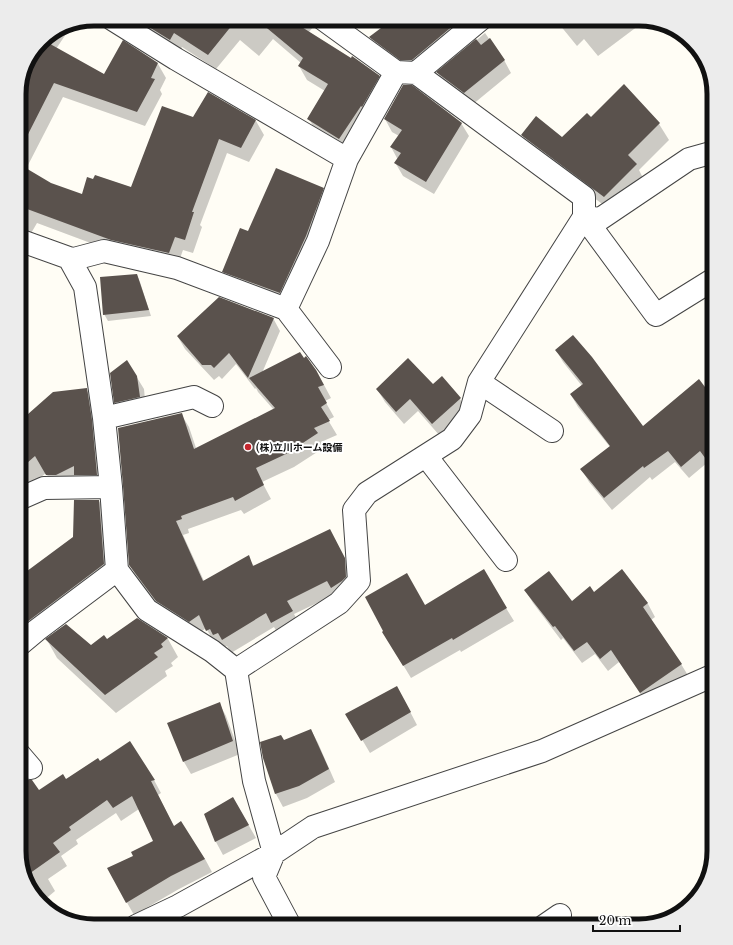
<svg xmlns="http://www.w3.org/2000/svg" width="733" height="945" font-family="'Libre Baskerville','Noto Sans JP',serif">
<style>
.shadow{fill:#0003}
.building{fill:#5a524d}
.lines{fill:none;stroke-linecap:round;stroke-linejoin:round}
.minor-casing{stroke:#444;stroke-width:24}
.minor{stroke:#fff;stroke-width:22}
.poi-dot{fill:#c4262e;stroke:#fff;stroke-width:1.5}
.labels{text-anchor:middle;stroke-width:4;stroke-linejoin:round;paint-order:stroke}
.poi-label{font-size:10px;font-weight:bold;fill:#111;stroke:#fff;text-anchor:start}
.rim{fill:none;stroke:#111;stroke-width:5}
</style>
<rect width="100%" height="100%" fill="#fffdf5"/>
<!-- shadow -->
<path class="shadow" d="M135,19H320L309,32L379,76L387,91L348,153L317,133L309,119L325,91L307,80L299,66L301,63L273,39L259,56L240,40L216,69L182,47L178,54L142,31Z
M395,19H490L420,74L378,51L370,37Z
M555,19H644L646,20L598,56L584,39L577,46Z
M70,28L56,49L105,75L158,64L166,78L160,90L162,94L145,126L63,97L26,169L51,184L82,195L131,188L193,118L208,94L256,121L264,135L249,162L227,153L200,225L202,227L193,253L183,250L177,267L120,254L37,223L26,242L19,245V89L27,61L44,38Z
M485,33L504,60L511,73L472,105L445,85L438,73Z
M591,118L659,124L669,140L639,170L645,182L613,212L531,151L522,135L562,139Z
M385,119L461,123L469,136L434,194L403,176L396,164L398,160L391,147L399,136L392,132Z
M323,189L330,202L287,306L231,284L223,272L249,232Z
M19,265L23,272L19,278Z
M137,275L140,282L151,316L108,321L104,314Z
M273,318L280,331L262,373L303,359L316,370L331,398L325,401L334,417L328,420L337,435L321,442L325,447L294,467L262,482L271,499L244,514L241,510L188,529L189,533L183,535L204,581L248,557L254,566L337,544L352,572L336,594L294,614L300,625L279,636L274,627L231,653L227,646L221,648L215,644L206,628L197,635L165,614L138,579L130,565L181,414L189,427L196,448L274,410L258,392L256,388L255,389L236,364L222,379L219,376L214,380L185,349L178,337Z
M556,350L643,427L699,381L714,457L689,478L675,462L652,480L650,477L612,510L589,482L582,470L610,447L578,407L571,395L582,386L563,362Z
M136,376L144,389L146,410L123,415L115,402Z
M433,385L460,399L467,412L440,436L418,411L404,424L385,402L377,389Z
M86,389L93,401L103,486L54,487L46,473L19,495V423Z
M99,501L106,513L111,577L19,647V571L24,575L74,538Z
M483,571L514,621L461,652L460,650L411,678L391,645L425,606Z
M622,571L648,604L655,617L651,620L681,664L689,677L648,705L619,662L608,671L595,654L582,663L563,638L561,640L533,603L525,590L572,602L594,594Z
M137,619L168,639L178,657L171,663L173,666L165,671L167,676L116,713L57,658L47,640L91,647L106,641Z
M404,700L417,725L370,753L347,714Z
M219,703L226,716L240,754L191,774L184,762Z
M311,730L318,743L335,782L307,798L283,807L276,794L264,758L284,741Z
M100,763L154,780L161,793L158,795L174,827L205,859L212,872L179,889L134,915L108,869L134,856L154,841L139,809L121,821L116,813L76,840L78,844L61,856L67,866L48,879L55,891L42,902L32,892L19,851V775L39,791L66,781Z
M233,798L256,838L223,855L216,842L205,814Z"/>
<!-- building -->
<path class="building" d="M136,19H237L208,55L174,33L170,40Z
M256,19H289L351,58L352,56L380,76L362,107L361,106L339,139L307,119L328,84L298,66L303,58Z
M393,19H461L412,60H400L369,37Z
M490,38L505,60L464,93L436,72L476,39L481,45Z
M43,40L104,74L123,40L158,63L151,78L155,79L137,112L54,83L19,152V89L27,61Z
M624,84L660,123L628,155L637,164L604,197L521,135L536,116L562,137L587,113L591,117Z
M403,85H412L462,123L426,182L394,163L401,153L390,147L402,130L384,119Z
M208,92L256,120L241,148L219,139L192,212H194L185,240L175,237L169,253L111,240L19,206V164L51,183L82,194L87,177L93,179L95,175L131,187L162,106L193,117Z
M276,168L324,188L306,236L280,293L222,272L240,228L248,231Z
M137,274L149,310L103,315L100,277Z
M219,297L274,318L248,378L229,353L214,368L211,365H202L177,336Z
M573,335L592,357L643,426L699,379L714,399V470L700,451L681,467L668,451L644,468L643,466L604,498L580,469L610,446L570,394L583,384L555,350Z
M300,352L304,358L306,356L316,370L324,385L318,387L327,403L321,407L330,421L314,428L318,433L286,454L256,468L264,485L235,501L233,497L181,516L182,519L176,521L203,581L249,555L253,566L330,529L345,558L346,577L342,581L331,588L327,581L287,601L293,611L271,623L266,613L222,640L218,633L213,635L210,629L206,631L199,615L189,622L156,601L129,565L123,486L118,428L182,413L194,449L275,408L249,378Z
M408,358L433,384L442,376L461,398L432,424L410,399L396,412L376,389Z
M127,360L137,376L140,397L114,403L110,373Z
M87,388L92,420L97,475H74V466L56,475H46L35,456L19,470V422L53,392Z
M74,500H99L104,564L27,622L19,615V577L73,537Z
M484,569L507,608L453,640L452,638L403,666L382,632L383,631L365,597L407,573L425,605Z
M622,569L648,603L643,607L682,664L640,693L611,650L600,659L587,642L574,651L555,626L553,627L524,590L549,571L572,601L590,586L594,592Z
M137,618L168,638L161,644L163,647L154,653L158,657L105,695L45,639L66,624L91,645L104,635L107,639Z
M397,686L411,712L361,741L345,714Z
M220,702L233,741L183,762L167,723Z
M311,729L329,769L299,786L275,794L263,758L260,742L281,735L284,740Z
M130,741L155,780L151,781L174,826L181,821L205,859L171,876L126,903L107,868L133,856L131,852L153,841L132,796L113,808L107,800L69,827L71,830L53,843L60,852L26,876L19,851V841L26,835L19,827V773L26,780H32L39,790L63,774L66,779L98,758L100,761Z
M233,797L249,825L215,842L204,814Z"/>
<g class="lines">
<!-- minor casing -->
<g class="minor-casing">
<path id="minor" d="M112,19L176,59L347,159
M323,19L396,72L416,73L584,197V217L600,219L689,159L714,152
M416,73L481,19
M19,240L69,258L85,287L104,418L111,487L117,570L147,610L212,651L236,670L254,781L274,853L264,877L290,926
M70,260L104,251L177,268L286,309
M330,367L286,309L318,241L347,159L396,72
M479,382L552,431
M104,418L194,397L212,406
M426,456L506,560
M19,499L44,488L111,487
M19,645L37,630L117,570
M236,670L339,603L359,581L354,510L367,493L452,439L470,415L479,382L584,217L656,315L714,279
M19,754L31,768
M136,926L178,906L274,853L313,827L542,751L714,675
M544,926L560,915"/>
</g>
<!-- minor -->
<use href="#minor" class="minor"/>
</g>
<!-- markers -->
<circle class="poi-dot" cx="248" cy="447" r="4"/>
<g class="labels">
<!-- poi labels -->
<g class="poi-label">
<text x="256" y="451">(株)立川ホーム設備</text>
</g>
</g>
<!-- crop -->
<path d="M0 0H733V945H0ZM94 26H639A68 68 0 0 1 707 94V851A68 68 0 0 1 639 919H94A68 68 0 0 1 26 851V94A68 68 0 0 1 94 26Z" fill="#ececec" fill-rule="evenodd"/>
<path class="rim" d="M94 26H639A68 68 0 0 1 707 94V851A68 68 0 0 1 639 919H94A68 68 0 0 1 26 851V94A68 68 0 0 1 94 26Z"/>
<!-- scale -->
<path d="M593 925v6h87v-6" fill="none" stroke="#111111" stroke-width="2"/>
<text x="599" y="925" font-size="12" fill="#111111" stroke="#ffffff" stroke-width="3" paint-order="stroke">20 m</text>
</svg>
